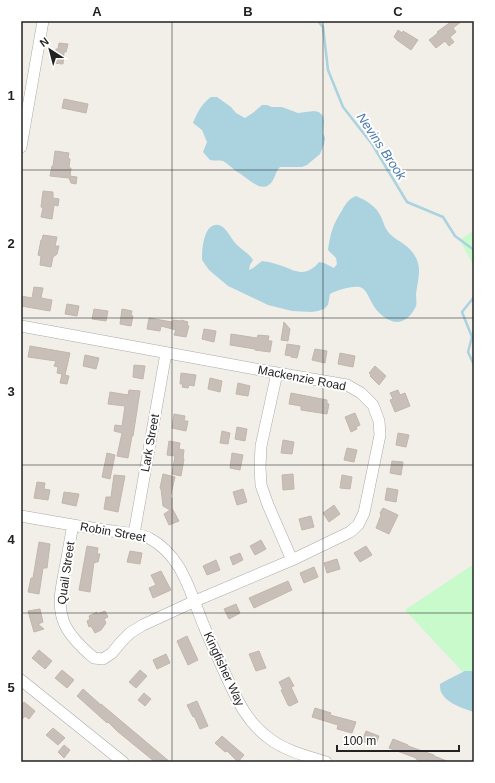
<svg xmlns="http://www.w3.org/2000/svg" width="495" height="783" viewBox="0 0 495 783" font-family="Helvetica,sans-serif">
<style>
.park{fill:#c8facc}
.water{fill:#aad3df}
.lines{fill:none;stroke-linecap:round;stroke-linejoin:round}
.stream{stroke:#aad3df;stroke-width:2.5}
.building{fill:#c7bfb8;stroke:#c4b6ab}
.minor-casing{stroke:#a9a9a9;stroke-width:12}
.minor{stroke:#fff;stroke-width:11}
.grid{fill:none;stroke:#222;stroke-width:1;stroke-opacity:0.55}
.labels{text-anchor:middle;stroke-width:4;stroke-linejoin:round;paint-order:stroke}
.street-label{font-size:12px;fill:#222;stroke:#fff}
.water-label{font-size:13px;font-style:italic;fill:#4a7aab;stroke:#fff}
.neatline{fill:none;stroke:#222;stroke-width:1.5}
.grid-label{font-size:13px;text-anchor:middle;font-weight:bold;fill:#222}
</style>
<rect width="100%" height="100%" fill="#f2efe9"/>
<!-- park -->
<path class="park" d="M474 230V267L460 240Z
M474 564V684L405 610Z"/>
<!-- water -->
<path class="water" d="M211 97H217L231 107 236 113 245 118 254 112 262 105H267L272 107H282L298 113 314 111 319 112 323 116 324 121 323 133 325 138 324 144 320 154 307 165 302 167H280C275 172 275 179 271 183 262 192 254 183 246 178 243 175 239 173 236 171 232 168 227 163 223 161 220 160 214 161 210 160L203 152 207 142 202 130 193 123C197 113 202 103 211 97Z
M356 196C366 200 377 207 381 217 384 223 385 229 390 234 397 241 407 244 413 253 423 266 418 279 416 294 416 298 417 303 416 306 414 311 409 318 404 320 392 327 377 313 372 303 369 298 367 291 362 288 357 284 336 290 330 294L328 305 324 309 318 311 312 312 292 311 268 305 228 286 209 270 202 260C202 251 203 227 215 225 219 224 221 226 224 228 229 233 232 240 237 245 243 251 249 253 253 260L250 265 249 270 253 268 262 261C271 262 281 265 290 269 293 270 293 271 296 271 305 274 314 269 319 262L324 263 334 268 337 264 336 258 328 250C330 235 333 224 341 212 345 205 348 199 356 196Z
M465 671H474V712C462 708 438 701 440 684L447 680Z"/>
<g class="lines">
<!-- stream -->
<path class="stream" d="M318 21 323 27 328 70 343 107 372 144 407 202 443 217 455 236 474 250
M474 297 462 312 472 337 468 352 474 365"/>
</g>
<!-- building -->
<path class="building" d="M452 21H462L453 28 456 32 450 37 454 42 449 46 445 41 436 48 429 40 438 33 437 32Z
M398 30 402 33 403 31 418 40 411 50 397 40 394 37Z
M59 43 68 44 66 52H64L63 64 53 63 56 49H58Z
M64 99 88 104 86 113 62 108Z
M55 151 69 153 68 158 70 159 69 168H71L70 176 77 177 76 184 71 183 69 178 50 176 52 166H53Z
M43 191 53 192V198L59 199 58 206 54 205 52 219 41 217 43 208 41 207Z
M43 235 57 237 55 246H59L57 254 53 257 51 267 40 265 41 256 38 255 41 240H42Z
M34 287 43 288 41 298 52 300 50 311 21 306V296L32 298Z
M67 304 79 306 77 316 65 314Z
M94 309 108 311 106 321 92 319Z
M122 309 132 311 131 315 133 316 131 326 120 324Z
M149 318 172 322 173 320 181 321V320L188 322 187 325 189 326 186 337 174 335 176 330 161 326 160 331 147 329Z
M284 322 290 329 288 341 281 340Z
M204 329 216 331 214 342 202 339Z
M231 334 257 338 258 335 269 336 268 341H272L270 352 255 350V349L230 345Z
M287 344 300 346 297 358 291 357V356L285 355Z
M30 346 70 353 65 375 69 376 67 384 60 383 62 374 57 373 58 367 54 366 56 361 28 357Z
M315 349 327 351 325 363 312 360Z
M340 353 355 356 353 367 338 364Z
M85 355 99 358 96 369 83 366Z
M134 365 145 366 143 379 133 377Z
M375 366 386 376 379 385 370 376 371 375 369 373Z
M181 373 196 375 194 386 189 385 188 388 182 387 183 384H180Z
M210 378 222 381 220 392 208 389Z
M238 383 250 386 248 396 236 394Z
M129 390 140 391 133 436H132L128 458 117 456 122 433 114 431 115 425 122 426 125 406 108 404 110 392 128 395Z
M398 390 400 395 405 393 410 406 395 412 390 400 393 399 390 393Z
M291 393 327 400V404H329L327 414 301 410V406L289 404Z
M355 413 360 425 356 427 357 429 351 432 345 417Z
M174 414 185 416 184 421H188L186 431 172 428Z
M237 427 247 429 245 441 235 439Z
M222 431 230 433 228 444 220 443Z
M398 433 409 435 406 447 396 445Z
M283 440 294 442 292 454 281 453Z
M169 441 180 443 179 449 184 450 183 459H184L181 476 172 474 175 456 167 455Z
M347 448 357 450 354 462 344 460Z
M107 453 115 455 110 479 102 477Z
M232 453 243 455 240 470 230 468Z
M392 461 403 462 401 475 390 473Z
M163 474 175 477 170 498H172V508L179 521 169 525 164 514 170 510 163 506 161 489 160 488Z
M293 474 294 489 283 490 282 475Z
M114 475 125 476 118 512 104 509 106 497H111Z
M342 475 352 477 350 489 340 488Z
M37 482 45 483 44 489 50 490 48 500 34 498Z
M387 488 398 490 396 502 385 500Z
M243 489 247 502 237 505 233 492Z
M64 492 79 494 76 506 62 503Z
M334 505 340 514 329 522 323 513Z
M383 508 398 515 389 534 376 528 381 515 380 513Z
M311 516 314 527 302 530 299 519Z
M261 540 266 549 255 555 250 546Z
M39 542 50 544 47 568H43L39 594 28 592 31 578H33Z
M87 546 98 548 97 554H100L98 562H96L95 563 94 562 90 592 79 590Z
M366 546 372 555 360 562 354 553Z
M130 551 142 553 140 564 127 562Z
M240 553 243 560 233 565 230 557Z
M337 559 340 569 327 573 324 563Z
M216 560 220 570 207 575 203 566Z
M314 567 318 577 304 583 300 573Z
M161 571 171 590 153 598 149 588 156 585 151 575Z
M288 581 292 590 254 608 249 598Z
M236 604 240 613 229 619 224 609Z
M40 609 43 622 38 624 44 629 34 632 28 611Z
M105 611 108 617 104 619 106 623 101 630 95 633 91 626 89 627 87 621 90 619 89 616 97 612V614Z
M187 636 198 660 188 665 177 641Z
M39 650 52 661 45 669 32 658Z
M259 651 266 668 256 671 249 654Z
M166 654 170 663 157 669 153 660Z
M62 670 74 680 67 688 55 678Z
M140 670 147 676 136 688 129 682Z
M289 677 294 686 291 687 298 702 290 706 288 705 281 690H283L279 682Z
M83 689 101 705V704L170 762H155L117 731 108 722 107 723 77 696Z
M144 693 151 699 145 706 138 700Z
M197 701 208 726 200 729 194 716 193 717 187 705Z
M24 702 35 711 29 719 25 716 21 721V705Z
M315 708 331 713 330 715 356 722 352 733 337 729 338 725 312 717Z
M53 728 65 738 58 745 46 735Z
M366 731 379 736 375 746 362 741Z
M222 736 244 755 238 762 227 751 225 752 215 743Z
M393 739 408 745V746L434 755V756L447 761V762H424L416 759V758L389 748Z
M64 745 70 750 64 758 58 752Z"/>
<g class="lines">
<!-- minor casing -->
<g class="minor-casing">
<path id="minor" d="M21 147 43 21
M21 326 277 373 347 385 361 393 373 405 379 421 380 435 364 513 358 525 350 532 292 560 195 601 143 625 130 633 121 642 112 653 103 659 94 658C82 648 68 635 63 620 57 602 62 585 65 568 68 554 70 539 73 525
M277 373 261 446 260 467 261 485 268 505 292 560
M21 516C49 521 77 526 105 530 117 532 139 533 149 538 183 556 190 593 204 626 209 639 216 653 222 667 235 695 244 720 270 739 286 751 307 756 326 762
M134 534 166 353
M21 680 123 762"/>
</g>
<!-- minor -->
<use href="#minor" class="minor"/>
</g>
<!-- grid -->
<path class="grid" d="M172 21V762M323 21V762M21 170H474M21 318H474M21 465H474M21 613H474"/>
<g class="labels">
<!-- street labels -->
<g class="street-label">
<text transform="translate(302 378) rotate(11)" y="4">Mackenzie Road</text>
<text transform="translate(150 443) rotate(-80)" y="4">Lark Street</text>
<text transform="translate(113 532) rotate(10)" y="4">Robin Street</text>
<text transform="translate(66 573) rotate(-82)" y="4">Quail Street</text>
<text transform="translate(224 669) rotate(65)" y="4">Kingfisher Way</text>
</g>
<!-- water labels -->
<g class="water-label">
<text transform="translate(382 146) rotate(56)" y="5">Nevins Brook</text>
</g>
</g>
<!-- border -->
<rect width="495" height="783" fill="none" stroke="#ffffff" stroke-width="44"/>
<!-- north arrow -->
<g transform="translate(50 50) rotate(324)" stroke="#ffffff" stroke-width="3" paint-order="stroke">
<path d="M0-3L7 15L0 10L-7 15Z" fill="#222222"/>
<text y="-6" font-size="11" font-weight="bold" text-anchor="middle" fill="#222222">N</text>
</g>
<!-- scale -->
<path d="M337 745v6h122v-6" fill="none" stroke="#222222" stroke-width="2"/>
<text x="343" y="745" font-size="12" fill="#222222" stroke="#ffffff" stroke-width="3" paint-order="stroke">100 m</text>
<rect x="22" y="22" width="451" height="739" class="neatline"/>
<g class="grid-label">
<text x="97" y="16">A</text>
<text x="248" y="16">B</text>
<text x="398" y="16">C</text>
<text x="11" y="100">1</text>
<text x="11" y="248">2</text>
<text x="11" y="396">3</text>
<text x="11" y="544">4</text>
<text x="11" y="692">5</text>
</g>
</svg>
